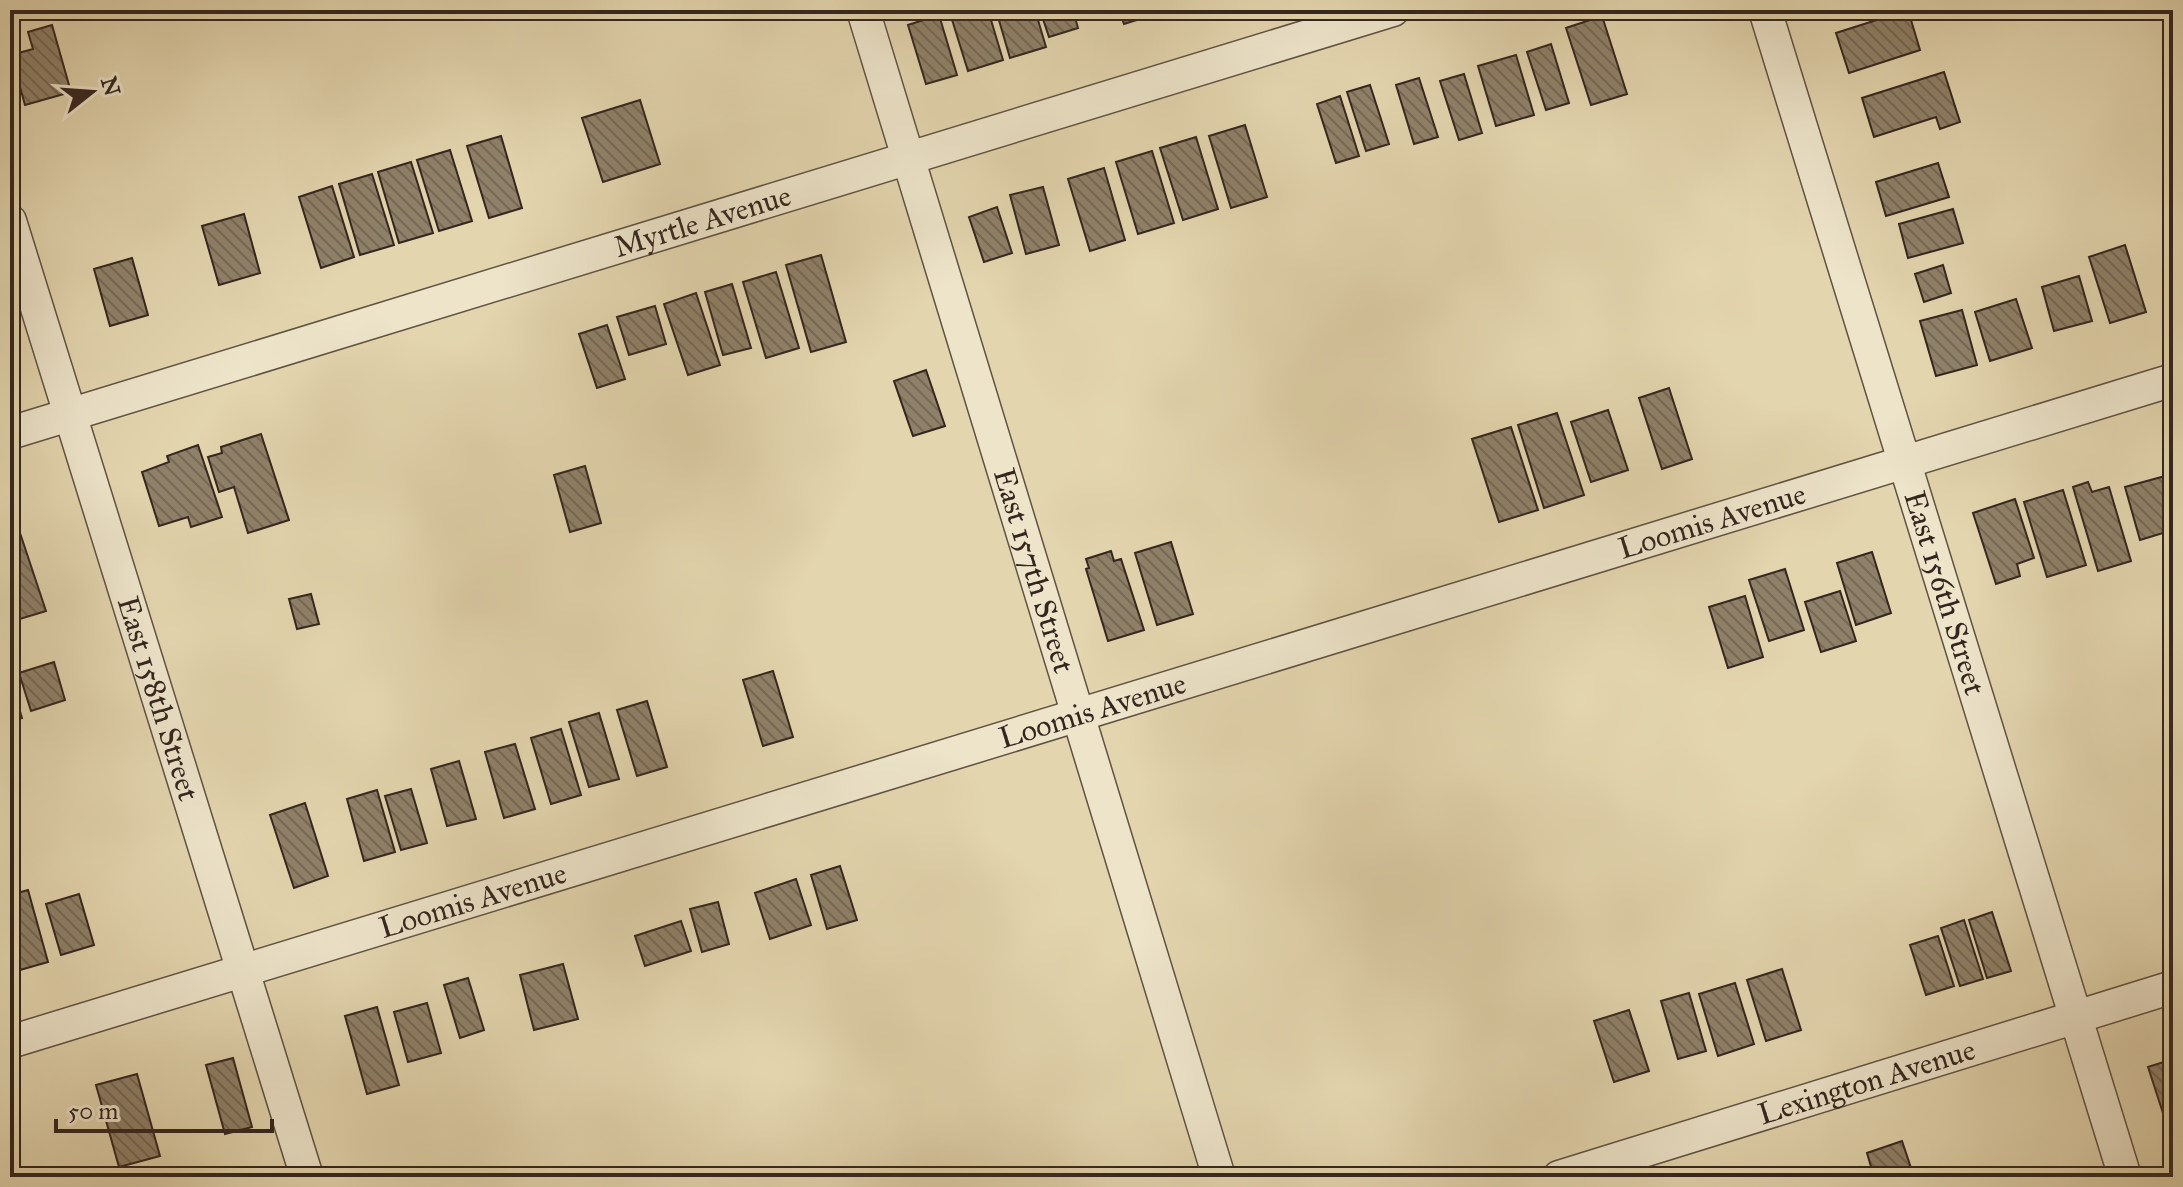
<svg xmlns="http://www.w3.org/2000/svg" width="2183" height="1187" viewBox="0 0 2183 1187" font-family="'IM FELL Great Primer',serif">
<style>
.building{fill:url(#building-back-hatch);stroke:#34261f;stroke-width:2}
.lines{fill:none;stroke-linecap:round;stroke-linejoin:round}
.street-casing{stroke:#605243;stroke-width:35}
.street{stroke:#ede4ca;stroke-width:32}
.labels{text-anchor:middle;stroke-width:8;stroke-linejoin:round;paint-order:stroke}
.street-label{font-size:30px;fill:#34261f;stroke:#ede4ca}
</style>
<defs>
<pattern id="building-back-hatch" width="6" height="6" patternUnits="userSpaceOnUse" patternTransform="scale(2)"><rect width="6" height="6" fill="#8f8169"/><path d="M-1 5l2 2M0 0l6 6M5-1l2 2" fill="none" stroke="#766956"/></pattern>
</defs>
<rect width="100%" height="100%" fill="#e3d5ae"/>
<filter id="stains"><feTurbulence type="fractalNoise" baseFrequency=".0025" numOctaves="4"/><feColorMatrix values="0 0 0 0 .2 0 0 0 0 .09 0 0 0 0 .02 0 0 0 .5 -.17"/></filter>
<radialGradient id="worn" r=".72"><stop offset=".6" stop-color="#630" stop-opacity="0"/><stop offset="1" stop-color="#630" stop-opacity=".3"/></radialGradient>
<!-- building -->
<path class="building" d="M949 10H988L1003 60 968 71Z
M996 10H1035L1046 47 1010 58Z
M1040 10H1073L1078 28 1049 37Z
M1119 10H1158L1159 13 1124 24Z
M1908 10 1920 50 1849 73 1836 33Z
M939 15 957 75 926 84 908 25Z
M1602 16 1627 94 1591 105 1566 28Z
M52 25 71 92 25 105 11 55 33 49 28 32Z
M1551 44 1569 103 1546 110 1527 52Z
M1516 55 1534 115 1496 126 1478 66Z
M1944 72 1960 122 1940 129 1936 117 1874 137 1862 98Z
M1464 74 1482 133 1459 140 1440 81Z
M1419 78 1438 137 1414 144 1396 85Z
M1370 85 1389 144 1366 151 1347 92Z
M1340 96 1359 156 1336 163 1317 104Z
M640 100 660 164 603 182 582 118Z
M1245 125 1267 197 1231 208 1209 136Z
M501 136 522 208 489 218 467 146Z
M1196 137 1218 209 1183 220 1160 148Z
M450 150 472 221 439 231 417 160Z
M1152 151 1174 223 1138 234 1116 162Z
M411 162 433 233 399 243 378 172Z
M1938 163 1949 197 1886 216 1876 182Z
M1104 168 1125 240 1090 251 1068 179Z
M372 174 394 245 360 255 339 184Z
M332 186 354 257 321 268 299 197Z
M1043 187 1059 245 1026 254 1010 195Z
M997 207 1012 253 984 262 969 217Z
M1953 209 1963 243 1908 258 1899 224Z
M244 214 260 273 219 285 202 226Z
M2125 245 2146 312 2110 323 2089 257Z
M821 255 846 342 811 352 786 265Z
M132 258 148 315 110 326 94 269Z
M1943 265 1951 293 1924 302 1915 274Z
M776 272 799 348 766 358 743 282Z
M2079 276 2092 321 2054 331 2042 287Z
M732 284 751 348 723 355 705 292Z
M696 293 720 365 688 375 664 304Z
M2016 299 2032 348 1990 361 1975 312Z
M655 306 666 344 629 355 617 317Z
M1962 310 1977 365 1936 376 1920 321Z
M607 325 625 379 597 388 579 334Z
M926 370 945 426 913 436 894 381Z
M1669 388 1692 459 1662 469 1639 398Z
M1608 410 1628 470 1591 482 1571 422Z
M1557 413 1584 495 1544 508 1518 425Z
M1511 427 1538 510 1499 522 1472 439Z
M261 434 289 520 248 533 234 487 219 492 208 457 222 453 221 447Z
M198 445 222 517 191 527 188 517 159 526 142 472 169 462 167 456Z
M585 466 601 523 570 532 554 475Z
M2165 476 2173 506V530L2140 540 2125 487Z
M2088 482 2092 492 2109 487 2131 561 2098 571 2073 487Z
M2063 490 2086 565 2047 577 2024 502Z
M2015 499 2034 558 2017 564 2020 576 1996 584 1973 513Z
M15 518 46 611 10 622V519Z
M1171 542 1193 614 1157 625 1135 553Z
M1111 551 1114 561 1121 559 1144 630 1108 641 1086 569 1089 568 1086 559Z
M1872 552 1891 613 1856 625 1837 563Z
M1785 569 1804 630 1769 641 1749 580Z
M1840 591 1856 641 1821 652 1805 602Z
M311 594 319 624 297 629 289 599Z
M1745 596 1763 657 1728 668 1709 607Z
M54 662 65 700 31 711 19 673Z
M773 671 793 737 763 746 743 680Z
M10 678 22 718 10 721Z
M647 701 667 767 637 776 617 710Z
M599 713 619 779 589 787 569 722Z
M561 729 581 795 551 804 531 738Z
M515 744 535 809 504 818 485 752Z
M459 761 476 819 447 826 431 769Z
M411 789 427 843 401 850 385 796Z
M377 790 395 852 364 861 347 799Z
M305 803 328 876 294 888 270 815Z
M840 866 857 920 827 929 811 875Z
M796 879 811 925 770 939 755 893Z
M28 890 48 962 13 972 10 961V895Z
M79 894 94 945 61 955 46 904Z
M718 902 729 944 702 952 690 909Z
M1992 912 2011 971 1987 978 1969 920Z
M1964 920 1983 979 1960 986 1941 928Z
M681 921 691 951 645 966 635 936Z
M1938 936 1954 986 1926 995 1910 945Z
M563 964 578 1019 534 1030 520 975Z
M1782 969 1801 1030 1766 1041 1747 980Z
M468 978 484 1030 460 1038 444 985Z
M1735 983 1754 1044 1718 1056 1699 994Z
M1689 993 1706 1051 1678 1059 1661 1001Z
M427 1003 441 1053 408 1062 394 1012Z
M377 1007 399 1085 367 1094 345 1016Z
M1629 1010 1649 1071 1614 1082 1594 1021Z
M233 1058 252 1127 225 1134 206 1065Z
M2173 1059V1144L2148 1067Z
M137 1074 160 1156 119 1167 96 1085Z
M1902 1141 1914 1177H1874L1867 1153Z
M1860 1167 1863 1177H1828Z"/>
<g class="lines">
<!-- street casing -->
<g class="street-casing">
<g id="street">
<path id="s1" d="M863 10 1219 1177"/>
<path id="s2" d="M1765 10 2125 1177"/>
<path id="s3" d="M10 221 307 1177"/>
<path id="s4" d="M10 433 1393 10"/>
<path id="s5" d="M10 1042 2173 380"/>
<path id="s6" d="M1559 1177 2173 987"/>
</g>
</g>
<!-- street -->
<use href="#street" class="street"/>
</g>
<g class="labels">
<!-- street labels -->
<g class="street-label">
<text dy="10" stroke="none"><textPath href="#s4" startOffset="724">Myrtle Avenue</textPath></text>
<text dy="10" stroke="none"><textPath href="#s5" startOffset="1780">Loomis Avenue</textPath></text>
<text dy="10" stroke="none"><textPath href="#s1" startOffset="586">East 157th Street</textPath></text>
<text dy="10" stroke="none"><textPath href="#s2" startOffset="610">East 156th Street</textPath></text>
<text dy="10" stroke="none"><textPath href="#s3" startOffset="500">East 158th Street</textPath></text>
<text dy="10" stroke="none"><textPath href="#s5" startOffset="1132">Loomis Avenue</textPath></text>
<text dy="10" stroke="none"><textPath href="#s5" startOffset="484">Loomis Avenue</textPath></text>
<text dy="10" stroke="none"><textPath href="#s6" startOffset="322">Lexington Avenue</textPath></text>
</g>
</g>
<!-- margin -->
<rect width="2183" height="1187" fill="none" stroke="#e3d5ae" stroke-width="40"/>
<rect x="12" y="12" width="2159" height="1163" fill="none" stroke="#34261f" stroke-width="4"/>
<rect x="20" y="20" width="2143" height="1147" fill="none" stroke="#34261f" stroke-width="2"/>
<!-- north arrow -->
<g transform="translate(92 92) rotate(73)" stroke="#ede4ca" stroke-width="6" paint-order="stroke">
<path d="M0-6L14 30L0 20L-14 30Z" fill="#34261f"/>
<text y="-12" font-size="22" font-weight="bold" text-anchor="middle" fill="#34261f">N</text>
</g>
<!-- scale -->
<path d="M56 1119v12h216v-12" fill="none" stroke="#34261f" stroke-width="4"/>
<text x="68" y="1119" font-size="24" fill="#34261f" stroke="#ede4ca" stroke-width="6" paint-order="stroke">50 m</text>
<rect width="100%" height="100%" filter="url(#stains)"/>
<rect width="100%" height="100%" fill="url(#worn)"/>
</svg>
